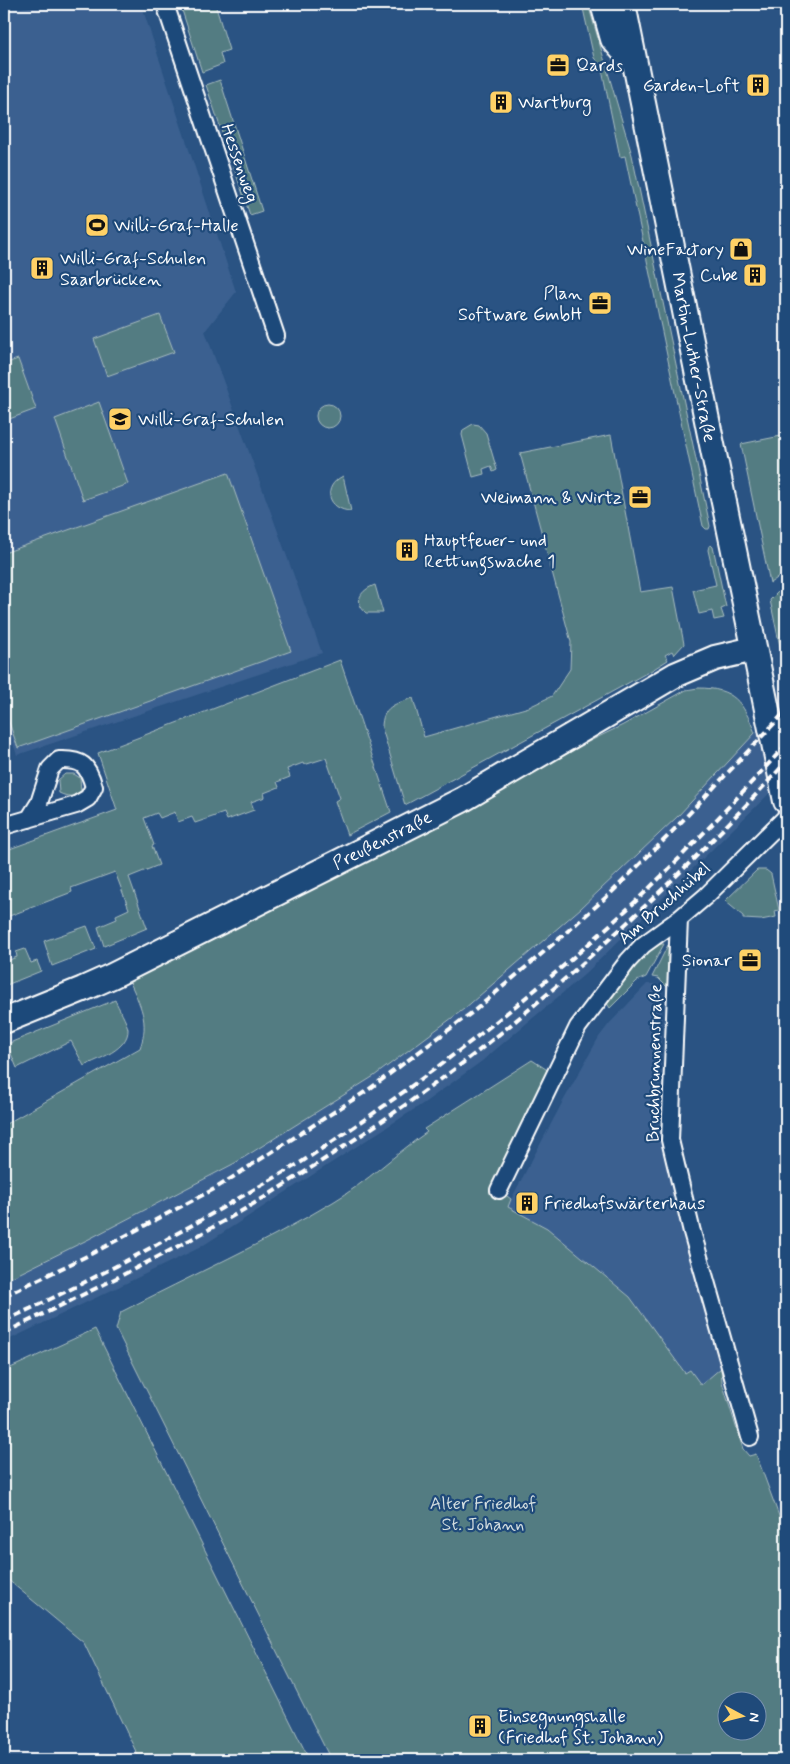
<svg xmlns="http://www.w3.org/2000/svg" width="790" height="1764" viewBox="0 0 790 1764" font-family="Mynerve,sans-serif">
<style>
.built{fill:#3b6190}
.green{fill:#537b82;stroke:#a9bdc0;fill-rule:evenodd}
.lines{fill:none;stroke-linecap:round;stroke-linejoin:round}
.street-casing{stroke:#fff;stroke-width:20}
.secondary-casing{stroke:#fff;stroke-width:28}
.street{stroke:#1f4a7a;stroke-width:16}
.secondary{stroke:#1f4a7a;stroke-width:24}
.rail{stroke:#fff;stroke-width:4;stroke-dasharray:8 4;stroke-linecap:butt}
.labels{text-anchor:middle;stroke-width:4.5;stroke-linejoin:round;paint-order:stroke}
.poi-label{font-size:18px;fill:#fff;stroke:#1f4a7a;text-anchor:start}
.street-label{font-size:18px;fill:#fff;stroke:#1f4a7a}
.park-label{font-size:18px;fill:#d4dee0;stroke:#1f4a7a}
</style>
<rect width="100%" height="100%" fill="#2a5383"/>
<filter id="ink" filterUnits="userSpaceOnUse"><feTurbulence type="fractalNoise" baseFrequency=".02" numOctaves="2"/><feDisplacementMap in="SourceGraphic" scale="10" xChannelSelector="R" yChannelSelector="G"/><feConvolveMatrix kernelMatrix="1 2 1 2 8 2 1 2 1" color-interpolation-filters="sRGB"/></filter>
<g filter="url(#ink)">
<!-- built -->
<path class="built" d="M55 4H141L236 292 205 331 322 653 17 755 4 717V10Z
M786 697V777L585 974 482 1061 424 1103 199 1248 4 1342V1281L89 1239 235 1163 374 1076 464 1009 581 908 652 840 768 719Z
M647 984H655L661 990 662 996 659 1124 721 1368 701 1385 690 1370 686 1374 630 1297 547 1228 507 1207 561 1105 599 1037 609 1024Z"/>
<!-- green -->
<path class="green" d="M180 4H215L229 50 220 53 223 64 202 72Z
M582 4H588L632 155 710 526 709 529H706L703 526 625 156 620 157 601 65 594 58Z
M220 80 262 211 250 215 206 85Z
M160 315 174 352 107 376 94 339Z
M18 359 36 409 4 421V364Z
M99 402 128 484 83 500 55 419Z
M316 416a12 12 0 1 1 24 0a12 12 0 1 1-24 0Z
M473 424 479 425 486 433 497 470 493 472 491 466 483 469 484 474 473 477 462 435 463 430Z
M611 435 640 592 673 587 684 644 674 655 672 651 665 655 668 660 652 670 405 805 382 728C382 706 395 704 413 698L424 737 529 707 552 696 570 669 571 642 520 453Z
M786 435V572L770 583 741 444Z
M228 473 291 651 18 748 4 708V553Z
M343 476 351 511C328 510 321 487 343 476Z
M711 545 713 547 726 607 721 609 724 618 714 620 712 611 699 614 693 590 716 585 708 550 709 546Z
M786 584V674L770 600Z
M375 585 383 613H366C353 601 361 590 375 585Z
M340 660 391 812 347 835 335 801 340 798 326 758 304 765 303 763 287 769 290 777 277 782 279 787 264 793 265 797 251 802 254 810 227 820 224 813 195 823 192 817 178 822 175 812 160 818 157 813 144 818 154 845 152 846 159 865 129 877 147 928 104 946 98 927 117 919 116 915 129 909 115 872 71 888 72 892 4 918V851L117 810 98 753Z
M698 688C734 688 743 702 755 733L678 816 581 908 464 1009 374 1076 235 1163 89 1239 4 1281V1125L140 1048C150 1021 140 1005 129 980L471 807 590 741 623 725 686 690Z
M65 774H74L80 778 81 791C73 798 68 797 59 793L58 780Z
M757 870H766L771 874 779 910 775 911 776 917 761 920 743 919V916L725 901Z
M87 926 96 949 52 966 44 941Z
M658 944H664L646 977 637 981 610 1008 605 1000 631 965Z
M668 945 672 949 671 991 658 978 652 977Z
M25 949 31 963 37 961 41 971 4 986V962L17 957 16 952Z
M115 1000C118 1007 127 1022 128 1029 129 1049 98 1059 84 1066L71 1041 17 1068 7 1044Z
M532 1060 549 1071 494 1186 511 1199 508 1207 547 1228 630 1297 685 1373 690 1370 701 1385 721 1368 722 1382 743 1449 749 1456 756 1454 786 1535V1760H331L116 1329 121 1312C192 1275 265 1243 333 1202 367 1182 395 1154 427 1132L424 1129ZM728 1702H758V1732H728Z
M95 1329 305 1751 309 1760H140L84 1643 7 1579H4V1371Z"/>
<g class="lines">
<!-- street casing -->
<g class="street-casing">
<path id="street" d="M165 4 276 336
M4 826 76 805 88 798 94 787C88 765 82 759 59 760L50 769 39 803 29 819
M679 919 670 1140 692 1232 750 1437
M499 1190 578 1027 628 961 643 945 679 919 706 896 786 817"/>
</g>
<!-- secondary casing -->
<g class="secondary-casing">
<path id="secondary" d="M603 4 613 39 634 63
M623 4 709 430 786 801
M4 1021 83 989 112 976 462 800 675 675 715 658 754 649"/>
</g>
<!-- street -->
<use href="#street" class="street"/>
<!-- secondary -->
<use href="#secondary" class="secondary"/>
<!-- rail -->
<path class="rail" d="M4 1296 91 1254 216 1188 368 1090 474 1011 552 945 611 893 669 835 786 711
M4 1321C78 1287 151 1249 222 1208 249 1192 277 1177 303 1161 421 1084 533 997 636 901 688 851 737 798 786 745
M4 1333C95 1289 187 1245 273 1192 351 1143 431 1090 502 1032 603 949 698 859 786 762"/>
</g>
</g>
<!-- icons -->
<defs>
<g id="office-square" transform="scale(1.25)"><rect x="-9" y="-9" width="18" height="18" rx="4" fill="#ffd166" stroke="#1f4a7a"/><path d="M-6-3h4V-5.5h4V-3h4V5H-6ZM-1-4.5V-3h2v-1.5ZM-6 0V1H6V0Z" fill="#111"/></g>
<g id="building-square" transform="scale(1.25)"><rect x="-9" y="-9" width="18" height="18" rx="4" fill="#ffd166" stroke="#1f4a7a"/><path d="M-4-6H4V6H1V3H-1V6H-4ZM-2.5-4.3h1.7v1.8h-1.7ZM.8-4.3h1.7v1.8H.8ZM-2.5-1h1.7V.8h-1.7ZM.8-1h1.7V.8H.8Z" fill="#111"/></g>
<g id="stadium-square" transform="scale(1.25)"><rect x="-9" y="-9" width="18" height="18" rx="4" fill="#ffd166" stroke="#1f4a7a"/><path d="M0-5a6.5 5 0 1 0 0 10a6.5 5 0 1 0 0-10ZM-3.5-1.8h7v3.6h-7Z" fill="#111"/></g>
<g id="shop-square" transform="scale(1.25)"><rect x="-9" y="-9" width="18" height="18" rx="4" fill="#ffd166" stroke="#1f4a7a"/><path d="M-5-2.5h2.3a2.7 3.5 0 0 1 5.4 0H5L5.5 6h-11ZM-1.5-2.5h3a1.5 2.3 0 0 0-3 0Z" fill="#111"/></g>
<g id="school-square" transform="scale(1.25)"><rect x="-9" y="-9" width="18" height="18" rx="4" fill="#ffd166" stroke="#1f4a7a"/><path d="M0-5L7-2L0 1L-7-2ZM-4 1L0 2.5L4 1V4Q0 6-4 4Z" fill="#111"/></g>
</defs>
<g fill-rule="evenodd">
<use href="#office-square" x="558" y="65"/>
<use href="#building-square" x="758" y="85"/>
<use href="#building-square" x="501" y="102"/>
<use href="#stadium-square" x="97" y="225"/>
<use href="#shop-square" x="741" y="249"/>
<use href="#building-square" x="42" y="268"/>
<use href="#building-square" x="755" y="275"/>
<use href="#office-square" x="600" y="303"/>
<use href="#school-square" x="120" y="419"/>
<use href="#office-square" x="640" y="497"/>
<use href="#building-square" x="407" y="550"/>
<use href="#office-square" x="750" y="960"/>
<use href="#building-square" x="527" y="1203"/>
<use href="#building-square" x="480" y="1726"/>
</g>
<g class="labels">
<!-- poi labels -->
<g class="poi-label">
<text x="576" y="71">Qards</text>
<text x="740" y="91" text-anchor="end">Garden-Loft</text>
<text x="518" y="108">Wartburg</text>
<text x="114" y="231">Willi-Graf-Halle</text>
<text x="724" y="255" text-anchor="end">WineFactory</text>
<text x="60" y="264">Willi-Graf-Schulen<tspan x="60" dy="21">Saarbrücken</tspan></text>
<text x="738" y="281" text-anchor="end">Cube</text>
<text x="582" y="299" text-anchor="end">Plan<tspan x="582" dy="21">Software GmbH</tspan></text>
<text x="138" y="425">Willi-Graf-Schulen</text>
<text x="622" y="503" text-anchor="end">Weimann &amp; Wirtz</text>
<text x="424" y="546">Hauptfeuer- und<tspan x="424" dy="21">Rettungswache 1</tspan></text>
<text x="732" y="966" text-anchor="end">Sionar</text>
<text x="544" y="1209">Friedhofswärterhaus</text>
<text x="498" y="1722">Einsegnungshalle<tspan x="498" dy="21">(Friedhof St. Johann)</tspan></text>
</g>
<!-- street labels -->
<g class="street-label">
<text transform="translate(240 163) rotate(71)" y="6">Hessenweg</text>
<text transform="translate(694 357) rotate(79)" y="6">Martin-Luther-Straße</text>
<text transform="translate(382 840) rotate(-27)" y="6">Preußenstraße</text>
<text transform="translate(664 903) rotate(-41)" y="6">Am Bruchhübel</text>
<text transform="translate(654 1063) rotate(-89)" y="6">Bruchbrunnenstraße</text>
</g>
<!-- park labels -->
<g class="park-label">
<text x="483" y="1509">Alter Friedhof<tspan x="483" dy="21">St. Johann</tspan></text>
</g>
</g>
<!-- margin -->
<rect width="790" height="1764" fill="none" stroke="#1f4a7a" stroke-width="20"/>
<rect x="10" y="10" width="770" height="1744" fill="none" stroke="#fff" stroke-width="2" filter="url(#ink)"/>
<!-- north arrow -->
<g transform="translate(742 1716) rotate(97)"><circle r="24" fill="#1f4a7a" stroke="#7992af"/>
<path d="M0-4L9 19L0 12L-9 19Z" fill="#ffd166"/>
<text y="-8" font-size="14" font-weight="bold" text-anchor="middle" fill="#ffffff">N</text>
</g>
</svg>
